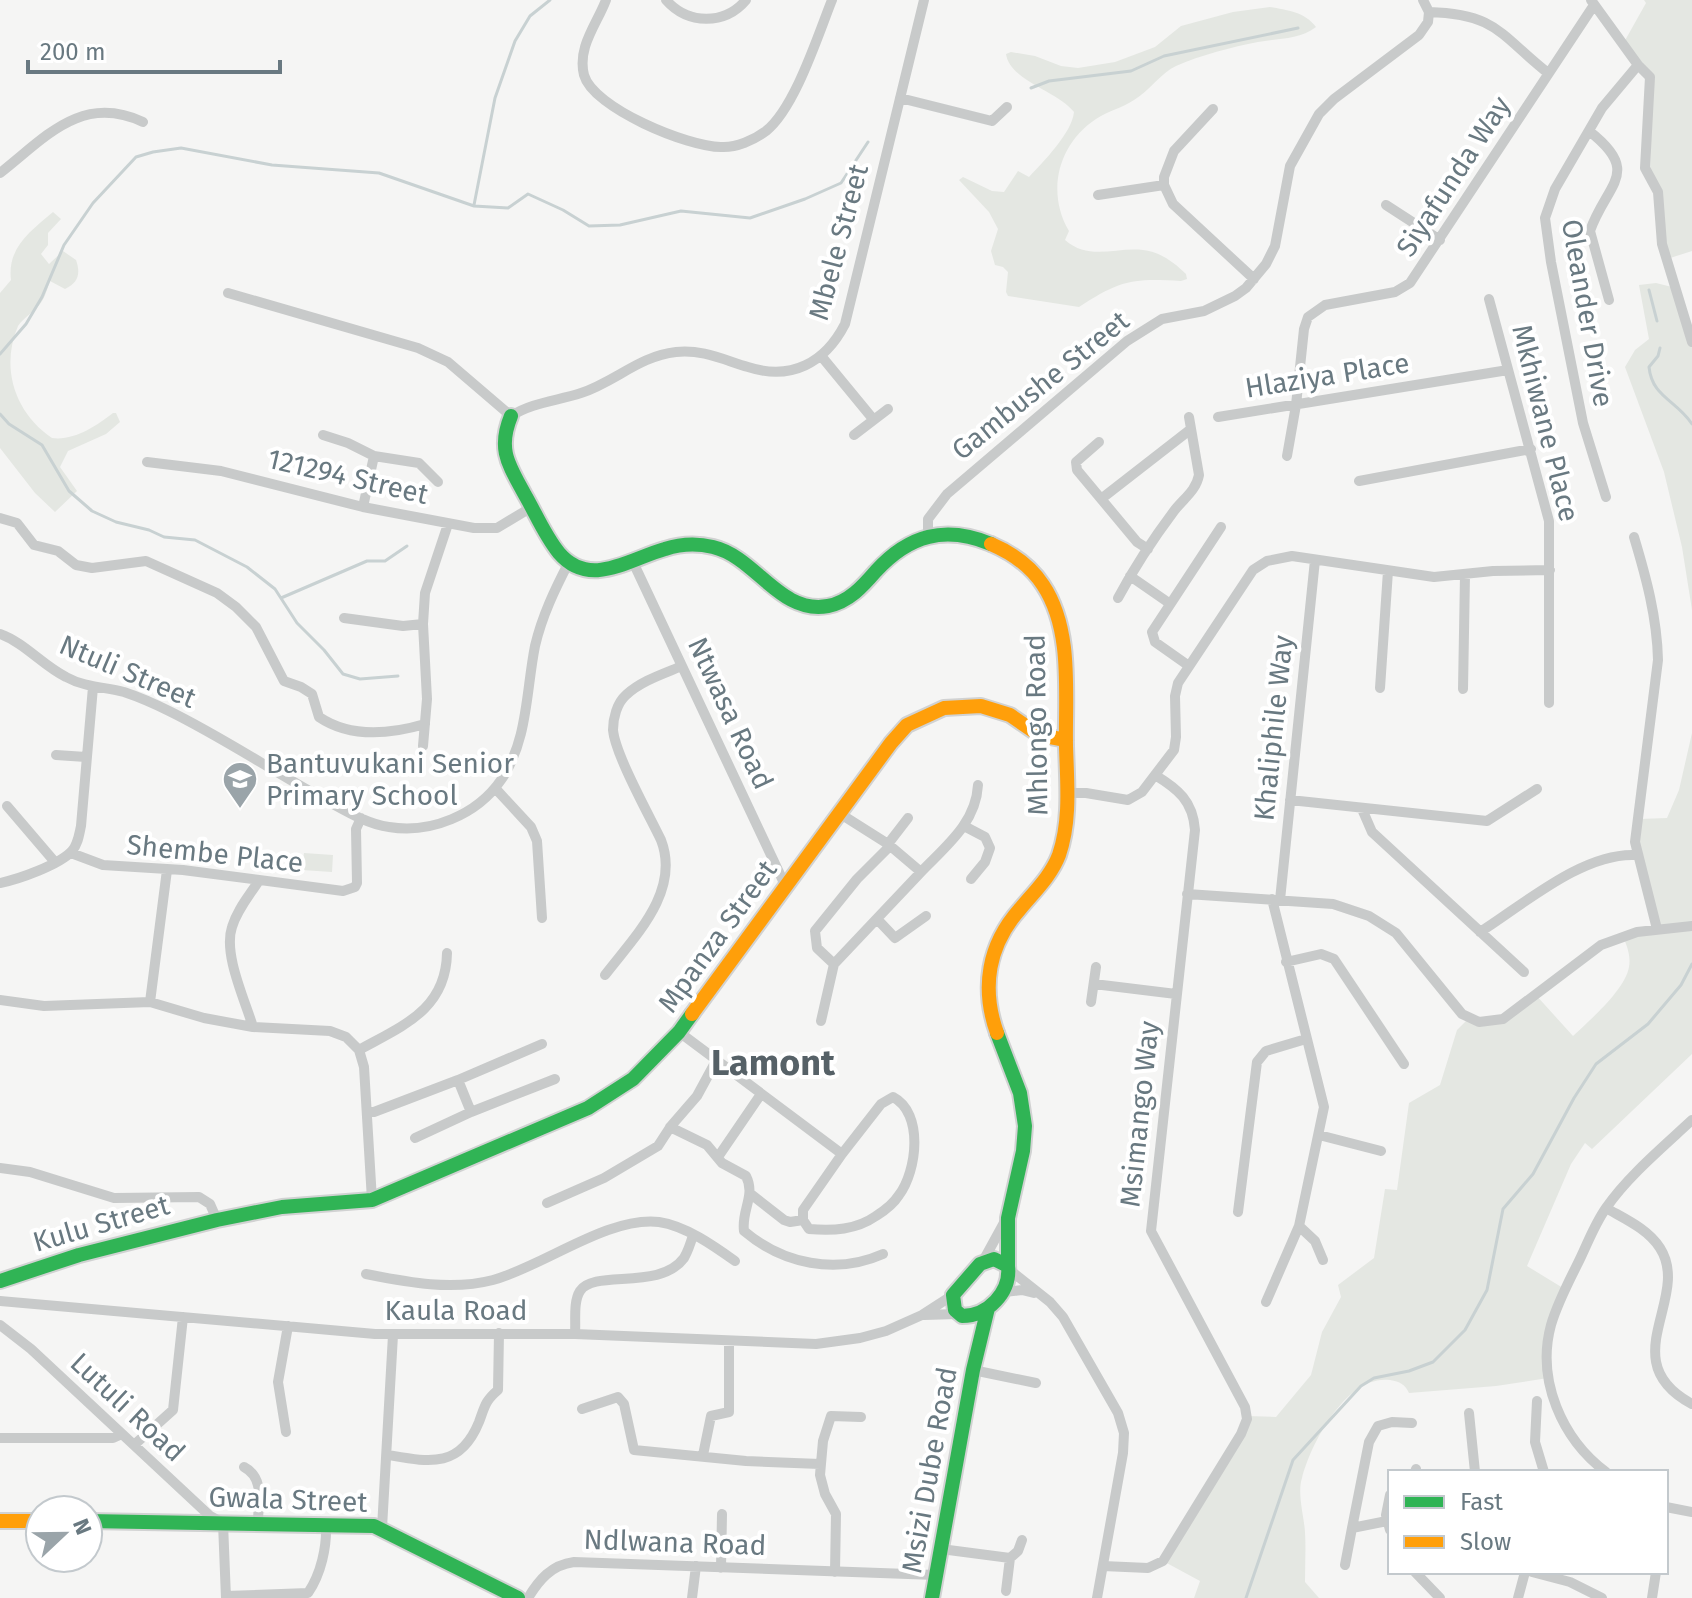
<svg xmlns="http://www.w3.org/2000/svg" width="1692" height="1598" viewBox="0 0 1692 1598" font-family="'Fira Sans',sans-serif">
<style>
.green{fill:#e4e7e2}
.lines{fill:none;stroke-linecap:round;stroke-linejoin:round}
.stream{stroke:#c8d1d2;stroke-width:3}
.fast-casing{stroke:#d1d2d2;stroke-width:18}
.slow-casing{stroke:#d1d2d2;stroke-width:18}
.street{stroke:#c8caca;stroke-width:10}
.fast{stroke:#30b455;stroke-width:14}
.slow{stroke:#ff9f0a;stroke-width:14}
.labels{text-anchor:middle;stroke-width:8;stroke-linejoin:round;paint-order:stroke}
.street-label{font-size:28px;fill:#697981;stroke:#fff}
.poi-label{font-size:28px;fill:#697981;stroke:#fff;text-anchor:start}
.district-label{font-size:36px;font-weight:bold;fill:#566167;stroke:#fff}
</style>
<rect width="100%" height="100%" fill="#f5f5f4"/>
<!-- green -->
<path class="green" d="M1644 0H1692V251L1667 259 1658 193 1650 179 1651 83 1623 44 1646 3Z
M1270 7C1287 10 1305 12 1316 27 1299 40 1278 38 1258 42 1232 47 1201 55 1176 66 1161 73 1149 91 1134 100 1122 108 1108 111 1096 119 1058 144 1046 192 1069 231L1065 240C1089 261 1115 247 1143 250 1159 251 1175 263 1186 274L1187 279 1181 281C1133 278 1120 280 1079 307L1008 296 1006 292 1008 272 1003 267 995 265 991 251 998 229 989 212 959 180 963 177 992 191 1004 192 1018 171 1029 177C1043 162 1072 133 1074 112 1058 91 1010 81 1006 54L1011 52 1035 56 1061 66 1078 68 1115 62 1155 47 1181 26 1233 12Z
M53 212 61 219 48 233V245L41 254 49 264 63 251 76 260C81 274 78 283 65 289L50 281C47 289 45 298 40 304 34 312 24 317 18 326 0 368 15 413 52 438 74 441 96 426 113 413H116L120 422 106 434 68 451 60 467 77 491 55 512 35 493 0 448V293L11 280C7 247 31 231 53 212Z
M1656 283 1676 288 1692 341V610L1682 547 1664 472 1625 367 1635 350 1649 339 1639 285Z
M1692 733V1054L1592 1149 1585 1143 1571 1164 1527 1266 1563 1288 1554 1310 1548 1378 1496 1386 1409 1393C1405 1384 1400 1382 1390 1380 1347 1374 1311 1443 1302 1478 1297 1493 1304 1516 1305 1532 1306 1549 1305 1565 1305 1582L1319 1598H1194L1200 1581 1163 1561 1247 1416 1276 1417 1311 1375 1322 1332 1341 1297 1338 1285 1374 1258 1385 1189 1397 1190 1409 1103 1440 1085 1457 1030 1468 1019 1488 1023 1535 994 1573 1036C1590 1020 1625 990 1629 967 1631 956 1627 946 1623 936L1657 929 1637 855 1639 819 1667 818 1679 790Z
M304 853 333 855 332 872 302 870Z"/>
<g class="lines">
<!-- stream -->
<path class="stream" d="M1031 88 1049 81 1131 71 1164 56 1298 28
M474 205 495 98 515 41 530 16 550 0
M1649 290 1657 321
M1660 348 1658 356 1649 367C1652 397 1676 400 1692 424
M0 354 26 324 42 297 64 245 93 203 136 157 153 152 181 148 272 165 379 173 474 206 508 208 528 194 563 210 589 226 620 225 681 211 750 218 805 199 841 183 868 142
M0 414 9 424 42 445 69 491 92 511 116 522 149 530 164 537 195 540 247 567 275 589 297 623 324 650 343 674 360 679 398 676
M281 598 367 561H385L407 546
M1246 1598 1293 1460 1361 1386 1374 1378 1409 1371 1433 1362 1465 1330 1487 1290 1503 1209 1533 1174 1574 1098 1596 1064 1648 1024 1681 985 1692 964"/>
<!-- fast casing -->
<g class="fast-casing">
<path id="fast" d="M511 416C497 450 509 465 525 495 536 514 545 536 559 553 590 589 629 559 665 549 680 544 697 543 713 547 756 557 780 615 828 606 849 602 863 586 876 571 909 535 945 525 991 544
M997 1033 1020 1093 1025 1126 1023 1151 1008 1218V1266
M994 1259 1008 1266C1011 1292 988 1316 962 1316L955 1310 953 1295 980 1264Z
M0 1281 79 1255 217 1220 282 1207 372 1200 588 1108 633 1079 679 1032 692 1014
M88 1521 374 1526 518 1598
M932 1598 973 1370 988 1308"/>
</g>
<!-- slow casing -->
<g class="slow-casing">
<path id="slow" d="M991 544C1012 553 1030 565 1043 585 1073 630 1065 694 1066 746 1067 782 1071 820 1059 855 1051 876 1034 892 1020 909 988 945 981 988 997 1033
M692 1014 891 743 907 725 944 708 981 706 1010 715 1039 735 1066 740
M0 1521H40"/>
</g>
<!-- street -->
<path class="street" d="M606 0C597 24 577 47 584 75 593 108 688 147 721 147 736 148 754 140 766 131 795 108 818 35 832 0
M666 0C688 25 725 25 746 0
M1423 0 1429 12C1497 14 1500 35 1548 73
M1591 0 1638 65 1650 77 1645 168 1658 192 1662 244 1692 342
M900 98 992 121 1007 107
M1213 109 1174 151 1164 177V185L1173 204 1254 279
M1589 131C1643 173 1606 184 1590 231L1609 300
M0 173C45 138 81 93 143 122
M1098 195 1164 185
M1386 205 1440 240
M228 293 418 348 448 362 511 416C533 402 557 401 581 393 615 382 639 356 676 352 702 349 724 360 748 367 791 381 825 363 845 324L924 0
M1489 299 1549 521V703
M822 357 873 419
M1218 417 1508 370
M323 435 348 443 374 456 419 463 438 482
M854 435 888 409
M1099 442 1076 462 1077 470 1137 542 1148 549
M1287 456 1296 405 1304 329 1308 317 1325 305 1395 292 1410 283 1594 5
M147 462 221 471 363 507 474 528H497L532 507
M1359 481 1531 449
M1606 497 1583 423 1551 262 1545 218 1555 189 1602 108 1638 65
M1101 499 1191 429
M363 507 374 456
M0 518 17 523 34 545 58 551 76 565 92 568 146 561 217 593 236 607 256 627 284 681 301 687 312 694 319 717C350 738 391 734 425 724
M928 536V519L947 494 1127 341 1162 319 1204 311 1235 296 1246 288 1266 264 1275 246 1290 166 1319 114 1334 99 1419 35 1428 22 1429 12
M1634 537C1646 577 1657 617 1658 660L1635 842 1657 929
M633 562 785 885
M1130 576 1169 603
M1118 598C1134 568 1153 539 1174 511 1183 499 1196 491 1199 475L1189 417
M344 618 403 626 423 624
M0 634C25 643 42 665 66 677 84 687 104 687 124 692 139 697 155 704 169 711 222 737 271 770 322 798 343 809 366 824 389 827 430 834 477 815 501 780 528 741 526 691 535 646 542 616 555 589 569 562
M1189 666 1155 642 1152 632 1221 527
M1380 688 1388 571
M1463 689 1465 575
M423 746 427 699 423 624 425 593 448 524
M56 755 86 757
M495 788 531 827 537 841 542 918
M1067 793H1086L1128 800 1142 792 1174 750 1176 737 1175 696 1178 683 1253 570 1267 561 1292 556 1434 577 1493 571 1550 570
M1290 800 1487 821 1537 789
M7 806 54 861
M1362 809 1372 832 1524 972
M839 813 888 844 921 872C946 846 976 823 978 785
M964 826 985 837 990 848 985 862 971 879
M888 844 908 818
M71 853 103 865 183 870 343 891 355 887 357 883 356 829 361 818
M0 883C19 879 59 865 72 851 78 844 79 835 81 826L93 687
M1187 894 1333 904 1369 916 1396 933 1462 1014 1479 1022 1503 1019 1601 945 1637 932 1692 926
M1280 900 1315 560
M877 919 895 938 926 916
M1480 932C1523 905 1583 852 1636 855
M1286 962 1321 954 1334 959 1404 1064
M834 964 817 948 815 931 857 879 890 846
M605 975C634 937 681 892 661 840 649 815 615 754 613 730 613 718 617 703 626 695 641 681 663 674 682 666
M1094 984 1176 994
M0 1000 44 1006 150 1002 204 1018 253 1027 330 1031 346 1037 359 1050 364 1067 372 1200
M150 1002 167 870
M1091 1002 1096 967
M821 1021 834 964 921 872
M253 1027C245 1000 223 954 232 927 237 910 249 896 258 882
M679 1032 842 1154 803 1210V1220L809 1229C833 1231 856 1230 876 1216 884 1211 894 1203 899 1195 917 1171 924 1113 893 1097L881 1104 842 1154
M359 1050C402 1026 446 1010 447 953
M458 1080 471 1112 555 1079
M367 1112H374L458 1080 542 1044
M670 1127 707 1145 722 1163 746 1176C756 1196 741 1210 744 1231 783 1264 836 1275 883 1254
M1319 1135 1381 1151
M415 1138 471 1112
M718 1157 761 1094
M0 1168 30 1172 114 1198 199 1197 210 1204 217 1220
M752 1195 784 1220 790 1222 803 1220
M547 1203 604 1178 658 1146 671 1126 697 1096 716 1061
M1606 1208C1625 1219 1648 1229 1660 1248 1692 1298 1612 1361 1692 1404
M1238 1212 1257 1062 1266 1051 1306 1039
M1299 1226 1315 1241 1323 1260
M982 1263 1005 1221
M1011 1271 1050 1302 1063 1317 1118 1413 1124 1433 1123 1453 1097 1598
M366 1274C407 1282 451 1291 493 1280 544 1266 608 1216 659 1222 686 1226 714 1246 735 1261
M1004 1292 1022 1290 1034 1293
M0 1301 375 1334H575L816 1344 860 1338 886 1331 922 1315 953 1295
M1266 1302 1299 1226 1324 1107 1272 899
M924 1315 957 1314
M0 1325 31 1349 210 1516 223 1523 226 1598
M575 1334C576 1321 573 1302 580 1291 594 1269 660 1291 684 1258 688 1251 691 1242 693 1235
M973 1370 1036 1383
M1537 1401 1535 1442 1544 1472
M582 1409 618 1397 624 1404 634 1450 746 1461 820 1464
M1469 1413 1475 1472
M286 1432 278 1382 288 1326
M0 1438H113L122 1434
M134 1445 173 1410 183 1317
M388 1455C429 1462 460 1469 479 1422 485 1406 485 1401 498 1390L499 1333
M703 1455 711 1416 729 1412V1341
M244 1467C265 1478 258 1502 258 1523
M1415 1472 1416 1469
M1606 1472C1562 1439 1536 1380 1551 1325 1557 1304 1568 1283 1578 1263 1587 1245 1594 1225 1606 1208 1627 1177 1664 1146 1692 1120
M1390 1495 1386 1515 1390 1530
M1666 1507 1692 1512
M1387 1521 1352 1528 1369 1442 1378 1426 1392 1422 1412 1423
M382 1528 393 1335
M941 1549 1010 1558
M1345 1565 1352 1528
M1103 1566 1148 1568 1163 1561 1241 1434 1247 1419 1245 1407 1151 1231 1195 830C1193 801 1178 789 1155 775
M721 1568 722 1514
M835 1572 836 1514 825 1494 820 1475 823 1441 831 1416 861 1417
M1415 1572 1440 1598
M1532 1572 1570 1582 1602 1598
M1006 1591 1010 1558 1018 1551 1022 1540
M226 1596 308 1593C321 1574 327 1547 326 1524
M528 1598C539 1580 551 1565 574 1562L936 1575
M692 1598 696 1566
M1518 1598 1525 1572
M1652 1598 1656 1572"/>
<!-- fast -->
<use href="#fast" class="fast"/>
<!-- slow -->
<use href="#slow" class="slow"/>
</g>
<!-- icons -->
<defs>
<g id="school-pin" transform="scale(1.8)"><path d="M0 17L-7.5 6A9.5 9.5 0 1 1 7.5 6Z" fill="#9aa4a9" stroke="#fff"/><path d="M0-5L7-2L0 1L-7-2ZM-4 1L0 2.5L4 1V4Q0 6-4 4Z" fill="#fff"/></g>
</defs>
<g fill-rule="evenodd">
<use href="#school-pin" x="240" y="779"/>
</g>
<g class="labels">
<!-- street labels -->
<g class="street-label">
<text transform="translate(1453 176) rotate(-57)" y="10">Siyafunda Way</text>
<text transform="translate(838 242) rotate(-75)" y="10">Mbele Street</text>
<text transform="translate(1588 313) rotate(80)" y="10">Oleander Drive</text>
<text transform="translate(1327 375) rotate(-9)" y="10">Hlaziya Place</text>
<text transform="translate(1040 385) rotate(-39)" y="10">Gambushe Street</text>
<text transform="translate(1546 423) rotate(76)" y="10">Mkhiwane Place</text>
<text transform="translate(348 476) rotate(13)" y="10">121294 Street</text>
<text transform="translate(128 671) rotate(23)" y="10">Ntuli Street</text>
<text transform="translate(731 713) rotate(65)" y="10">Ntwasa Road</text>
<text transform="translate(1036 725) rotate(-91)" y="10">Mhlongo Road</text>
<text transform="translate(1273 728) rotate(-84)" y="10">Khaliphile Way</text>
<text transform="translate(215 853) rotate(6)" y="10">Shembe Place</text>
<text transform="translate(717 936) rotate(-54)" y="10">Mpanza Street</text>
<text transform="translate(1139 1114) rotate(-84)" y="10">Msimango Way</text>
<text transform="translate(101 1223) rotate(-16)" y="10">Kulu Street</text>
<text x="456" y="1320">Kaula Road</text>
<text transform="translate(128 1407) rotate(43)" y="10">Lutuli Road</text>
<text transform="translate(929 1470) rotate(-80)" y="10">Msizi Dube Road</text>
<text transform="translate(288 1499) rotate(2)" y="10">Gwala Street</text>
<text transform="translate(675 1542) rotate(2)" y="10">Ndlwana Road</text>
</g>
<!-- poi labels -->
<g class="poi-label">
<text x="266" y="773">Bantuvukani Senior<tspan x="266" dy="32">Primary School</tspan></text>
</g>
<!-- district labels -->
<g class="district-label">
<text x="773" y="1075">Lamont</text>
</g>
</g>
<!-- legend -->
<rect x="1388" y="1470" width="280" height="104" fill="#ffffff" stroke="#c3c9cd" stroke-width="2"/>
<rect x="1404" y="1496" width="40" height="12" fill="#30b455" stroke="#c3c9cd" stroke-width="2"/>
<text x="1460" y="1510" font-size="24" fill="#697981">Fast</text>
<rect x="1404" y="1536" width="40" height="12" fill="#ff9f0a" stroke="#c3c9cd" stroke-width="2"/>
<text x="1460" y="1550" font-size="24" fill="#697981">Slow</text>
<!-- north arrow -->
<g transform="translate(64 1534) rotate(68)"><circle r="38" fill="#ffffff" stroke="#c3c9cd" stroke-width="2"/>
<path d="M0-6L14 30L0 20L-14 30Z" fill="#9aa4a9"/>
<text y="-12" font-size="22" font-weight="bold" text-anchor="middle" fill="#697981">N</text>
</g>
<!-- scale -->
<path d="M28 60v12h252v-12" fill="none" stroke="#697981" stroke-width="4"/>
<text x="40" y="60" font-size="24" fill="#697981" stroke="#ffffff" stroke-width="6" paint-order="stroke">200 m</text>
</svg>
